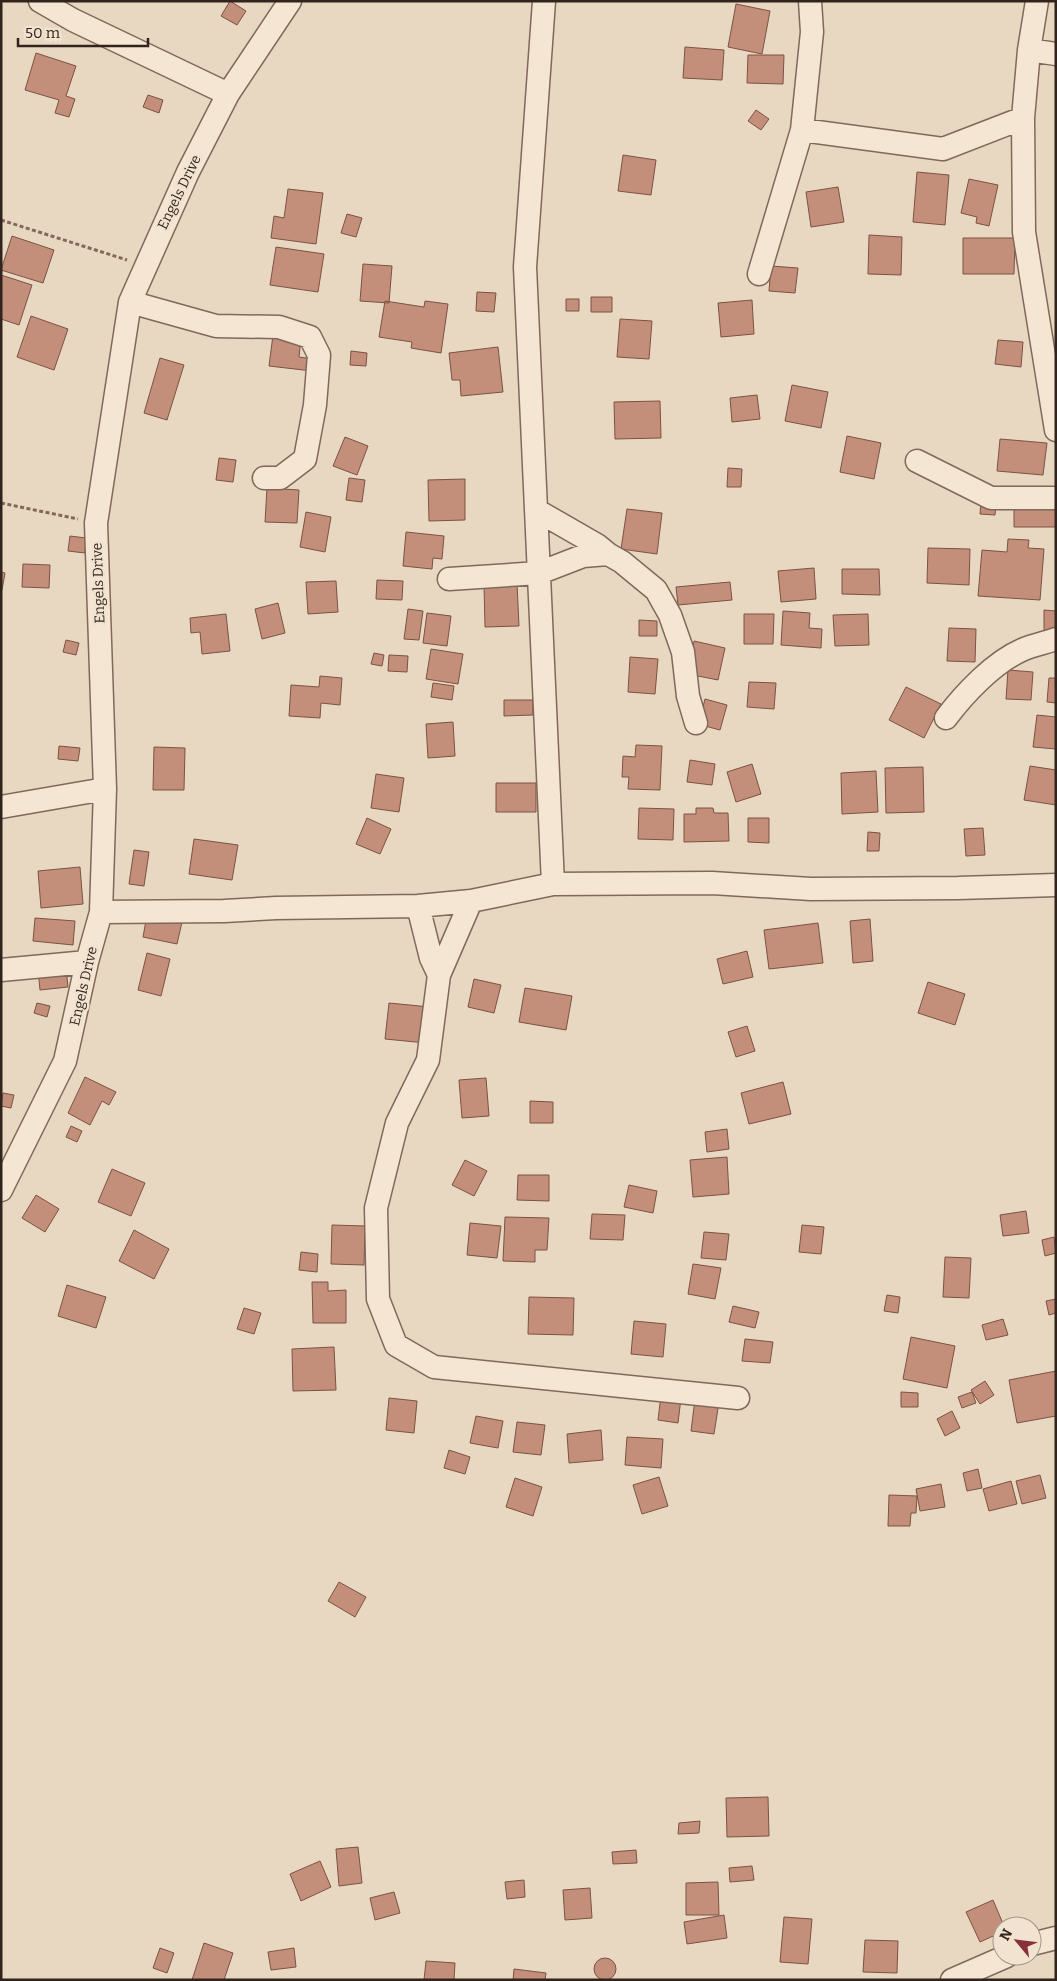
<svg xmlns="http://www.w3.org/2000/svg" width="1057" height="1981" viewBox="0 0 1057 1981" font-family="Bitter,serif">
<style>
.building{fill:#c38f7a;stroke:#7c5243}
.lines{fill:none;stroke-linecap:round;stroke-linejoin:round}
.minor-casing{stroke:#80695a;stroke-width:25}
.path{stroke:#80695a;stroke-width:3;stroke-dasharray:4 2.5;stroke-linecap:butt}
.minor{stroke:#f4e6d3;stroke-width:22}
.labels{text-anchor:middle;stroke-width:5;stroke-linejoin:round;paint-order:stroke}
.street-label{font-size:14px;fill:#31241d;stroke:#f1e3cf}
</style>
<rect width="100%" height="100%" fill="#e8d7c1"/>
<!-- building -->
<path class="building" d="M230 1 246 11 237 25 221 16Z
M736 4 770 11 762 54 728 47Z
M685 47 724 50 722 80 683 78Z
M36 53 76 66 66 96 75 99 69 117 55 113 59 100 25 90Z
M748 55H784L783 84 747 83Z
M148 95 163 100 159 113 143 107Z
M756 110 769 119 761 130 748 121Z
M623 155 656 160 651 195 618 191Z
M917 172 949 175 945 225 913 222Z
M969 179 998 185 989 226 976 223 977 217 961 213Z
M838 187 844 222 811 227 806 192Z
M288 189 323 193 316 244 271 238 274 216 284 218Z
M347 214 362 218 356 237 341 233Z
M869 235 902 237 901 275 868 274Z
M12 236 54 250 43 283 1 270Z
M963 238H1015L1014 274H963Z
M276 247 324 254 318 292 270 285Z
M363 264 392 266 389 303 360 301Z
M771 266 798 268 795 293 769 291Z
M1 275 32 285 19 325 1 319Z
M477 292 496 293 494 312 476 311Z
M591 297H612V312H591Z
M566 299H579V311H566Z
M752 300 754 334 721 337 718 303Z
M385 301 424 307 425 301 448 304 441 353 411 348 412 342 379 337Z
M31 316 68 329 54 370 17 357Z
M620 319 652 321 649 359 617 357Z
M273 335 301 338 299 357 313 359 312 371 269 366Z
M998 340 1023 342 1021 367 995 364Z
M498 347 503 392 461 396 460 380H452L449 353Z
M351 351 367 353 366 366 350 365Z
M160 358 184 365 167 420 144 413Z
M792 385 828 392 821 428 785 421Z
M757 395 760 419 732 422 730 398Z
M660 401 661 438 615 439 614 402Z
M847 436 881 443 874 479 840 472Z
M345 437 368 446 357 475 333 466Z
M1000 439 1047 443 1043 475 997 471Z
M219 458 236 460 233 482 216 480Z
M728 468 742 469 741 487H727Z
M349 478 365 480 362 502 346 500Z
M465 479V520L429 521 428 480Z
M267 488 299 490 297 523 265 522Z
M981 503 996 504 995 515 980 514Z
M1014 503H1056V527H1014Z
M627 509 662 513 657 554 621 549Z
M306 512 331 517 325 552 300 547Z
M406 532 444 536 442 559 433 558 432 569 403 566Z
M70 536 86 538 85 553 68 551Z
M1008 539 1029 540 1028 548 1044 549 1040 600 978 596 982 550 1007 552Z
M928 548 970 549 969 585 927 583Z
M23 564 50 565 49 588 22 587Z
M814 568 816 599 781 602 778 571Z
M842 569H879L880 595 842 594Z
M1 572 5 573 2 590H1Z
M377 580 403 581 402 600 376 599Z
M336 581 338 612 308 614 306 582Z
M730 582 732 600 678 605 676 587Z
M517 583 519 626 485 627 484 585Z
M278 603 285 633 262 639 255 609Z
M408 609 423 611 419 640 404 639Z
M1044 610 1056 611V633H1044Z
M783 611 810 613 809 628 822 629 821 648 781 645Z
M427 613 451 616 447 646 423 643Z
M226 614 230 651 202 654 200 632 191 633 190 618Z
M744 614H774L773 644H744Z
M868 614 869 645 835 646 833 615Z
M639 620 657 621V636H639Z
M949 628 976 629 975 662 947 661Z
M66 640 79 643 76 655 63 652Z
M694 641 725 648 718 680 688 674Z
M431 649 463 654 458 684 426 679Z
M374 653 384 655 382 666 371 664Z
M389 655 408 656 407 672 388 671Z
M630 657 658 659 655 694 628 692Z
M1008 670 1033 672 1031 700 1006 699Z
M320 676 342 678 340 705 321 703 320 718 289 716 291 685 319 687Z
M1049 678H1056V703L1047 702Z
M749 682 776 683 774 709 747 707Z
M433 683 454 686 452 700 431 697Z
M906 687 941 704 924 738 889 720Z
M705 699 727 705 720 730 705 726 700 718Z
M504 700H533V715L504 716Z
M1037 715 1056 717V749L1033 747Z
M453 722 455 756 428 758 426 724Z
M636 745 662 746 660 790 628 789 629 777H622L623 756 635 757Z
M59 746 80 748 78 761 58 759Z
M154 747 185 748 184 790H153Z
M690 760 715 764 712 785 687 782Z
M752 764 761 794 736 802 727 772Z
M1030 766 1056 770V805L1024 800Z
M923 767 924 812 886 813 885 768Z
M876 771 878 812 842 814 841 773Z
M376 774 404 778 399 812 371 808Z
M496 783H536V812H496Z
M639 808 674 809 673 840 638 839Z
M696 808H713L714 813H728L729 841 684 842V814H696Z
M367 818 391 829 380 854 356 844Z
M748 818H769V843L748 842Z
M983 828 985 855 966 856 964 829Z
M868 832 880 833 879 851H867Z
M194 839 238 845 232 880 189 874Z
M134 850 149 852 144 886 129 884Z
M80 867 83 904 41 908 38 871Z
M147 915 182 922 177 944 143 937Z
M35 918 75 921 73 945 33 941Z
M870 919 873 961 853 963 850 921Z
M818 923 823 963 769 969 764 930Z
M747 951 753 977 723 984 717 959Z
M147 953 170 959 161 996 138 990Z
M66 967 68 987 40 990 38 970Z
M474 979 501 985 494 1013 468 1007Z
M928 982 965 994 955 1025 918 1013Z
M525 988 572 996 566 1030 519 1022Z
M37 1003 50 1006 47 1017 34 1013Z
M389 1003 430 1007 426 1043 385 1039Z
M747 1026 755 1051 736 1057 728 1032Z
M85 1077 116 1092 109 1105 102 1101 90 1125 68 1113Z
M486 1078 489 1116 462 1118 459 1080Z
M783 1082 791 1114 749 1124 741 1093Z
M3 1093 14 1095 11 1108 1 1106Z
M530 1101 553 1102V1123H530Z
M71 1126 82 1131 77 1142 66 1137Z
M727 1129 729 1149 707 1152 705 1132Z
M727 1157 729 1194 693 1197 690 1160Z
M465 1160 487 1171 474 1196 452 1185Z
M112 1169 145 1183 131 1216 98 1202Z
M518 1175H549V1201L517 1200Z
M629 1185 657 1191 653 1213 624 1207Z
M36 1195 59 1209 45 1232 22 1218Z
M1026 1211 1029 1233 1003 1236 1000 1215Z
M592 1214 625 1215 623 1240 590 1239Z
M505 1217 549 1218 547 1250H535V1262L503 1261Z
M470 1223 501 1226 497 1258 467 1255Z
M332 1225 365 1226 364 1265 331 1264Z
M802 1225 824 1227 821 1254 799 1252Z
M134 1230 169 1249 154 1279 119 1261Z
M704 1232 729 1234 726 1260 701 1258Z
M1054 1237 1056 1253 1045 1256 1042 1240Z
M301 1252 318 1254 317 1272 299 1270Z
M945 1257 971 1258 969 1298 943 1297Z
M693 1264 721 1268 715 1299 688 1294Z
M312 1282H328V1291L346 1290V1323H313Z
M67 1285 106 1297 96 1328 58 1316Z
M887 1295 900 1297 898 1313 884 1311Z
M529 1297 574 1298 573 1335 528 1334Z
M1056 1299V1313L1049 1315 1046 1301Z
M733 1306 759 1312 755 1328 729 1322Z
M244 1308 261 1313 254 1334 237 1329Z
M1003 1319 1008 1335 986 1340 982 1325Z
M634 1321 666 1324 663 1357 631 1354Z
M911 1337 955 1346 947 1388 903 1379Z
M745 1339 773 1342 770 1363 742 1361Z
M334 1347 336 1390 293 1391 292 1349Z
M1056 1371V1416L1017 1423 1009 1380Z
M985 1381 994 1395 980 1404 971 1390Z
M901 1392 918 1393V1407H901Z
M972 1392 976 1403 962 1408 958 1397Z
M661 1395 681 1398 678 1423 658 1420Z
M389 1398 417 1401 414 1433 386 1430Z
M695 1399 719 1402 714 1434 691 1431Z
M952 1411 960 1428 945 1436 937 1419Z
M476 1416 503 1421 498 1448 470 1443Z
M517 1422 545 1425 541 1455 513 1452Z
M601 1430 603 1460 569 1463 567 1434Z
M627 1437 663 1439 661 1468 625 1465Z
M449 1450 470 1457 465 1474 444 1468Z
M978 1469 982 1488 967 1491 963 1473Z
M1040 1475 1046 1498 1022 1504 1016 1481Z
M659 1477 668 1506 642 1514 633 1485Z
M515 1478 542 1487 533 1516 506 1507Z
M1011 1481 1017 1504 989 1511 983 1489Z
M941 1484 945 1507 920 1511 916 1489Z
M889 1495 917 1496 916 1513H911L910 1526H888Z
M339 1582 366 1597 355 1617 328 1601Z
M768 1797 769 1836 727 1837 726 1798Z
M700 1821 699 1833 678 1834 679 1823Z
M358 1847 362 1883 339 1886 336 1849Z
M636 1850 637 1863 613 1864 612 1852Z
M320 1861 331 1887 301 1901 290 1874Z
M752 1866 754 1880 730 1882 729 1868Z
M524 1880 525 1897 507 1899 505 1882Z
M718 1882 719 1915H686V1883Z
M590 1888 592 1918 565 1920 563 1890Z
M394 1892 400 1913 375 1920 370 1898Z
M993 1900 1004 1926H1002V1932L980 1942 966 1912Z
M724 1915 727 1938 687 1944 684 1922Z
M784 1917 812 1919 808 1964 780 1962Z
M865 1940 898 1941 897 1973 863 1972Z
M204 1943 233 1953 224 1980H192Z
M160 1948 174 1953 167 1973 153 1968Z
M294 1948 296 1967 271 1970 268 1952Z
M594 1969a11 11 0 1 1 22 0a11 11 0 1 1-22 0Z
M426 1961 455 1963 454 1980H424Z
M514 1969 546 1973 545 1980H513Z"/>
<g class="lines">
<!-- minor casing -->
<g class="minor-casing">
<path id="minor" d="M40 1 73 20 228 94
M544 1 525 267 553 884
M1037 1 1029 50 1023 118 1024 232 1056 430
M1029 50 1056 54
M802 130 943 149 1023 118
M759 274 802 130 812 32 810 1
M130 302 216 326 279 327 310 337 319 355 315 405 305 459 280 478H264
M917 461 991 498H1056
M536 510 597 545 608 554
M449 579 539 573 583 556 608 554 622 562 656 590 670 615 683 652 688 696 696 723
M946 718C964 694 994 662 1022 650 1033 645 1045 643 1056 639
M1 807 105 789
M471 901 439 975 428 1060 397 1123 376 1208 378 1299 396 1345 434 1367 738 1398
M418 906 431 958 439 975
M101 912 224 911 276 908 418 906 471 901 553 884 712 883 811 889 958 888 1056 885
M1 970 87 962
M1 1190 65 1061 87 962 101 912 105 789 96 523 130 302 188 172 228 94 290 1
M1032 1944 1056 1938
M952 1980 1007 1956"/>
</g>
<!-- path -->
<path class="path" d="M1 220 127 260
M1 503 78 519"/>
<!-- minor -->
<use href="#minor" class="minor"/>
</g>
<g class="labels">
<!-- street labels -->
<g class="street-label">
<text transform="translate(179 192) rotate(-64)" y="5">Engels Drive</text>
<text transform="translate(98 583) rotate(-92)" y="5">Engels Drive</text>
<text transform="translate(83 986) rotate(-77)" y="5">Engels Drive</text>
</g>
</g>
<!-- border -->
<rect width="1057" height="1981" fill="none" stroke="#31241d" stroke-width="5"/>
<!-- north arrow -->
<g transform="translate(1017 1941) rotate(299)"><circle r="24" fill="#f1e3cf" stroke="#a49788"/>
<path d="M0-4L9 19L0 12L-9 19Z" fill="#88313d"/>
<text y="-8" font-size="14" font-weight="bold" text-anchor="middle" fill="#31241d">N</text>
</g>
<!-- scale -->
<path d="M18 38v8h130v-8" fill="none" stroke="#31241d" stroke-width="2.5"/>
<text x="25" y="38" font-size="15" fill="#31241d" stroke="#f1e3cf" stroke-width="4" paint-order="stroke">50 m</text>
</svg>
